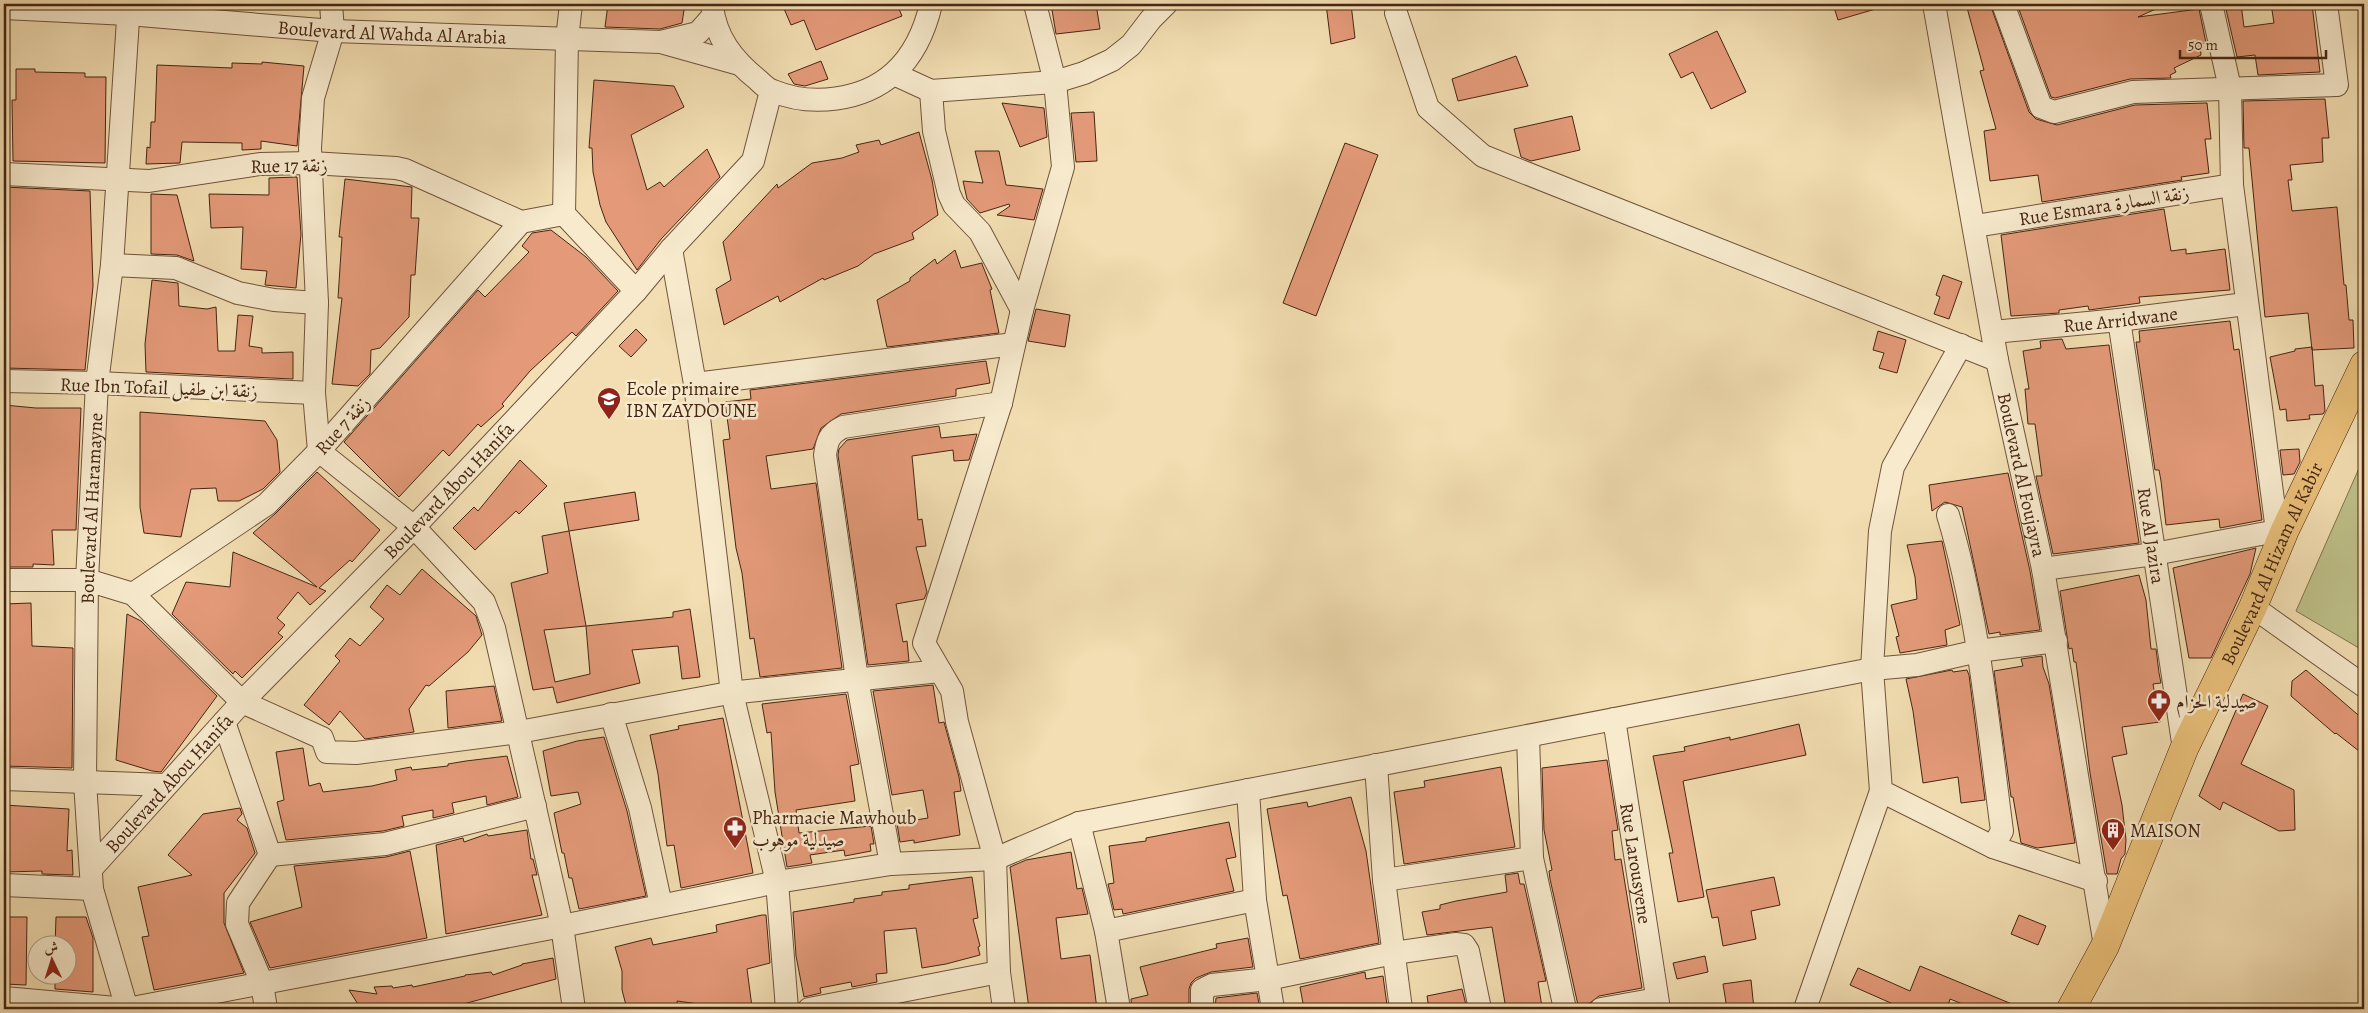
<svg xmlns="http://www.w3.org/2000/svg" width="2368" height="1013" viewBox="0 0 2368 1013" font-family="Alegreya,Amiri,serif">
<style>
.green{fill:#bec089;stroke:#82724e}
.building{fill:#e49a79;stroke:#462513;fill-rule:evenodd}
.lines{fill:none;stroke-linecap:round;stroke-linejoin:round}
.minor-casing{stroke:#71533b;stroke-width:24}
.major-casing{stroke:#462513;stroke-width:29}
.minor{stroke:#f7eacd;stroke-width:22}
.major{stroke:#e9bf79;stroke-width:28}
.labels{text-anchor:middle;stroke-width:5;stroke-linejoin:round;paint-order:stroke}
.street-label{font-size:19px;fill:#462513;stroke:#f7eacd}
.poi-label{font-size:19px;fill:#462513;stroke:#f7eacd;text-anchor:start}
</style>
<rect width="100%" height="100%" fill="#f2deb2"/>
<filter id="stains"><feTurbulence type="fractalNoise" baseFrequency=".004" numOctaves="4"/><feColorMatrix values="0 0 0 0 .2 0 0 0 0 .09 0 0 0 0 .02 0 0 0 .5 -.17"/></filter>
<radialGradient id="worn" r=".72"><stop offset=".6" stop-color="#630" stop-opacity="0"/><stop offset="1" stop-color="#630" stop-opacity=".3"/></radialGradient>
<!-- green -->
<path class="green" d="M2364 457V651L2296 611Z"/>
<!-- building -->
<path class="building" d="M608 4H685L682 23 660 29 605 27Z
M782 4H897L902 16 816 50 804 20 791 25Z
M1051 4H1096L1100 29 1056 34Z
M1326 4H1351L1355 38 1331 44Z
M1833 4H1879V8L1838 20Z
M1966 4H1990L2029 112 2036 119 2057 125 2135 105 2207 103 2211 139H2205L2209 173 2181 177 2182 180 2042 202 2038 175 1990 181 1984 131 1996 129 1980 71 1984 70Z
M2017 4H2167L2138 17 2199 9 2206 43 2200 44 2201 55 2174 68 2176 72 2170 75 2171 78 2130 79 2055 98 2051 97Z
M2241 4 2244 27 2274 23 2271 4H2312L2320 72 2258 75 2255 55 2237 57 2225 5Z
M1717 31 1746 92 1711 109 1693 72 1681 78 1669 54Z
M1516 56 1528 86 1458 101 1452 79Z
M821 61 828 79 805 86 794 84 788 74Z
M262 62 304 66 297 146 261 141V149L242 150V143L182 142 180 163 146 164 147 147 150 148 151 122H155L157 65 232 68V63L262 64Z
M16 69H35V72L85 73V77H106L105 163 13 161 12 100H16Z
M594 80 674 86 684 107 631 135 647 190 660 182 664 187 707 149 720 177 662 238 637 270 606 222 600 205 593 172 592 148H589Z
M2325 99 2329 138H2322L2323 162 2290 165 2292 180H2288L2292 211 2337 207 2344 285H2346L2349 320H2353L2354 348 2312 350 2308 313 2265 317 2249 148H2244L2243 101Z
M1002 103 1044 108 1047 137 1020 147Z
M1094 112 1097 161 1076 162 1071 113Z
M1572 116 1580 150 1531 161 1521 157 1514 129Z
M919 132 932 180 938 215 912 233 914 239 874 254 858 266 824 280 823 278 780 302 778 296 724 325 716 289 731 280 723 242 777 184 778 188 812 163 842 158 859 152 856 145 879 140 881 145Z
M1345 143 1378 155 1316 316 1283 303Z
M975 151H999L1006 185 1043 189 1034 220 997 215 1010 206 1009 204 980 213 967 199 963 181 983 183Z
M297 177 301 234 296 288 265 285 267 271 241 269 243 227 211 228 209 194 269 195V178Z
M345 179 412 187 411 218H419L415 275H411L409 317 380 348 371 350 370 374 358 386 332 384 342 298H338L342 237H339Z
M4 187 90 191 93 286 85 370 4 368 6 274H9L4 229Z
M151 194 177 195 194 261 177 255 151 254Z
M2164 209 2171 251 2186 249V254L2225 249 2230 290 2139 297 2140 303 2089 310 2088 306 2059 310V313L2011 316 2001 235Z
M551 230 586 257 618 291 576 336 572 332 530 371 502 404 504 406 481 427 478 424 449 456 443 450 399 497 344 442 478 290 485 297 529 252 522 246 532 233Z
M955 250 961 268 982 263V264L992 289 990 290 999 333 887 347 877 300 910 281V278L935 259 937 264Z
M1943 275 1962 282 1949 319 1934 314 1940 297 1936 295Z
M152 280 178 283 179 306 207 309 216 307 218 351H235L238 315 253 316 249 346 262 348V353L293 352V379L146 372 145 344Z
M1036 309 1070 315 1065 347 1028 341Z
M2230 321 2234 350 2239 349 2262 520 2220 528 2219 519 2166 525 2161 481 2159 470H2155L2136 342H2140L2139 331Z
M636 329 647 340 631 357 619 346Z
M1878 331 1906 340 1897 373 1879 368 1884 353 1873 350Z
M2062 339 2066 349 2109 345 2139 543 2053 554 2036 476H2042L2035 424H2028L2025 389H2029L2023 351 2041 348 2040 341Z
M2312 347 2315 386 2323 385 2325 411 2323 414 2309 415 2310 419 2287 421 2286 409 2280 410 2270 357 2295 351V349Z
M986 361 990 383 956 389V396L841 414 821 428 813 449 766 456 771 489 816 483 842 668 760 677 754 638 750 639 742 573 736 548 723 440 730 439 725 402 751 399 750 390Z
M4 405 36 408H81L76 530H52L54 565 33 564V567H4Z
M140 412 265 421 277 440 280 472 263 489 239 501H218L216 488 191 489 181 537 144 533 140 507Z
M939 426 941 438 977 434 969 460 954 461 953 450 912 456 918 520 922 519 926 546 916 547 927 592 924 599 896 604 903 642 907 641 909 661 868 665 838 455 839 449 847 440Z
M2299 449 2300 462 2294 474 2283 475 2280 450Z
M520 460 547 486 519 514 516 511 475 550 453 528 474 507 478 511Z
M317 472 380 530 352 562 350 560 319 588 326 591 310 605 298 592 277 618 285 625 278 633 283 637 242 678 235 671 233 674 172 614 186 582 230 587 233 552 317 587 253 533 276 513Z
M2008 473 2030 571 2040 630 2000 635V632L1989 634 1962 507 1945 502 1932 511 1929 485Z
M635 492 639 520 569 531 564 503Z
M569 531 586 626 673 617V612L690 609 700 677 682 679 678 646 632 650 640 683 557 703 553 687 533 690 511 583 548 573 542 536ZM586 626 590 674 555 682 544 630Z
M1942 541 1960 625 1945 630 1947 645 1900 653 1896 637 1899 636 1891 605 1917 599 1915 577 1907 545Z
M2256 548 2250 574 2211 658H2189L2173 568Z
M422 569 476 616 482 635 468 652 429 686 426 685 409 709 414 732 365 739 340 711 329 725 304 705 340 661 335 656 350 638 360 646 384 619 370 607 387 585 400 595Z
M2139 575 2146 600 2151 649H2156L2159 673 2161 683 2153 684 2160 722 2122 727 2127 754 2112 757 2122 805 2126 840 2125 854 2121 859 2117 874H2107L2090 773 2076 662H2074L2072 648 2069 649 2060 591Z
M31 603 32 646 73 648 72 768 4 766V604Z
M127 614 141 621 217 696 161 772 152 771 116 760Z
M2042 656 2043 667 2049 684 2075 843 2037 848 2021 843 2013 797H2011L1994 671 2023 666 2021 659Z
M1952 670 1953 672 1967 670 1969 675 1985 800 1961 803 1958 777 1923 783 1913 711 1906 679Z
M2306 670 2364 720V755L2336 733 2335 734 2291 696 2292 681Z
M933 685 939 723 944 722 959 777 961 791 954 792 960 835 914 843V840L900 842 897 823 928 818 923 790 892 795 873 691Z
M494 686 502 721 448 728 446 691Z
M846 694 859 764 850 766 855 801 796 810 799 833 871 826 874 844H870L871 851 845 856 844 850 810 855 812 863 787 867 775 792 771 732 767 733 762 704Z
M2243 694 2268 706 2241 764 2294 790 2295 830 2279 831 2223 802 2220 810 2199 796Z
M723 718 753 873 681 888 674 845 667 846 658 774 650 735 679 729 678 726Z
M1799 724 1806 755 1683 781 1704 897 1678 902 1669 853H1673L1653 756 1685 751 1684 747 1730 737V740Z
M604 737 627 811 646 896 579 909 572 878H569L564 853H562L554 813 581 804 578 792 551 796 543 751 577 741Z
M303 748 309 786 320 783 323 792 372 786 397 780 395 770 411 767 412 770 448 766V764L466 761 507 756 518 797 487 805 486 796 452 803 454 813 433 818V810L402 816 404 826 383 831 286 840 277 802 284 800 276 752Z
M1607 760 1618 830 1612 831 1615 860 1621 859 1642 988 1599 996 1590 1003 1578 1005 1550 879 1549 871 1552 870 1544 830 1542 768Z
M1501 767 1515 847 1404 864 1394 792 1425 787 1424 781Z
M1351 797 1366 851 1379 943 1300 959 1287 895 1283 896 1267 809 1307 802 1308 807Z
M4 805 69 809 67 851 72 850 73 875 42 874V871L4 872Z
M240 808 242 814 237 820 247 828 255 853 224 893V923L244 973 154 990 142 937 149 936 138 887 192 875 168 855 203 814Z
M1229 822 1236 857 1226 859 1234 891 1123 914 1122 909 1114 910 1108 884 1114 883 1109 846 1146 841V838Z
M527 830 531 859H533L537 875H532L542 915 446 934 436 845 463 838 464 842 487 834 488 836Z
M410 851 427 938 270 968 250 922 302 907 294 866 386 857Z
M1071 852 1077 889 1082 888 1088 914 1056 918 1061 959 1090 955 1097 1009H1029L1010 867 1026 860Z
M1518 873 1520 884H1524L1546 981 1538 982 1542 1007 1506 1009 1492 927 1427 935 1422 912 1440 909V905L1456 901 1507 892 1505 875Z
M972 877 978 918 973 919 980 946 978 947 980 955 946 964 922 968 916 928 884 931 887 973 876 974 877 982 852 987 851 982 820 988 821 993 804 997 796 956 793 912 854 902V899L882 895V892L909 889V885Z
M1774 877 1780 905 1751 911 1756 939 1723 946 1718 917 1712 918 1706 890Z
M762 915H766L770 963 747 969 752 1007 734 1009V1004L707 1009 706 1005 677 1001 678 1009H627L622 990V971L615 947 651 938 653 945 717 932 716 925Z
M2019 915 2046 926 2038 945 2011 934Z
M4 917H27L26 985 4 984Z
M56 917H86L93 938V992L55 989V976H68V946H55Z
M1248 938 1253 967 1211 972 1196 978 1191 983 1189 989V1009H1132L1131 999 1148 995 1140 967 1217 948 1216 944Z
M1705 956 1708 972 1677 979 1673 963Z
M553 958 556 979 456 1006 457 1009H361L349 990 377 994 374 987 392 986 393 988 412 985 413 987 465 976V975L491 972 493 975 522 965V964Z
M1920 966 2024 1009H1975L1950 999 1947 1009H1891L1893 1004 1850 985 1858 968 1910 991Z
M1365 972 1366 979 1383 976 1387 1005 1363 1009H1353V1006L1336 1009H1304L1300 987Z
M1751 980 1754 1009H1727L1723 984Z
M1462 989 1467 1009H1429L1427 996Z
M1257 993 1260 1009H1215L1216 998Z"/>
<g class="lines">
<!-- minor casing -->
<g class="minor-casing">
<g id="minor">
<path d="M331 4 333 31 313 98 310 148 317 303 314 393 319 451 414 527 484 602 494 628 562 926 574 1009"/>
<path d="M571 4 567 39 564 214 636 291"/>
<path id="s1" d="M1934 4 1997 360 2043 569 2105 946"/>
<path d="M2003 4 2041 107 2054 112 2133 92 2337 85 2326 4"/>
<path d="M2211 4 2230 88 2232 185 2277 531 2285 530"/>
<path d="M712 5C715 37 733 60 758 80 762 84 767 89 773 91 811 107 863 101 894 73 915 54 925 30 931 4"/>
<path id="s2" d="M4 8 128 14 333 31 661 42 698 33 713 16"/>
<path d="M1396 13 1428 108 1483 156 1997 360"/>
<path d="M664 43 739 64"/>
<path d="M894 74 931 91 1055 82 1084 73 1112 60 1131 45 1151 19 1166 4"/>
<path d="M931 91 934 131 949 194 954 205 980 232 1022 310"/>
<path d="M4 174 149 181 260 164 311 163 396 168 405 170 521 222 564 214"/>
<path d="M1975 226 2232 185"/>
<path d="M671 249 695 384 732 693 777 882 787 1009"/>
<path d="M112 265 176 268 238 293 274 300 317 303"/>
<path id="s3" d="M2119 320 2184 749"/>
<path id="s4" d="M1993 332 2119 320 2246 304"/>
<path d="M1961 345 1893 467 1880 531 1872 669 1881 791 1993 847 2096 881"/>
<path d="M4 381 97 383 314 393"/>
<path d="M695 384 1014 344"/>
<path d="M1948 515C1979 617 1988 726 2002 831L1993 847"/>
<path d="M2043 569 2154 554 2277 531"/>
<path d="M4 580H87L133 594 242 702 322 738 327 752 356 753 519 732 729 693 940 671"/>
<path d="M133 594 267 504 319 451 521 222"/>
<path d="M2253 607 2364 686"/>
<path d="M611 714 640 808 661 905"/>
<path id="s5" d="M1614 719 1659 1009"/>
<path d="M224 722 270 855 238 903 237 924 262 983 266 1009"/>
<path d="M1528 736 1532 858 1565 1009"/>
<path d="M1376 765 1384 880 1401 1009"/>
<path d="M4 779 166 785"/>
<path d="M1248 790 1255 900 1273 1009"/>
<path d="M1079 823 1106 931 1119 1009"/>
<path d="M270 855 385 844 535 806"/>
<path d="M891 864 857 679 825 455C827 441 829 434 843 427L1001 403"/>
<path id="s6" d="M91 869 242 702 414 527 636 291 671 249 753 161 771 91"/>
<path d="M1384 880 1532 858"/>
<path d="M4 885 92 889"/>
<path d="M1106 931 1255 900"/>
<path d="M4 998 127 1009 562 926 777 882 891 864 995 859 1079 823 1872 669 1917 665 1978 651 2056 641"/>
<path id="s7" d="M127 1009 92 889 85 782 87 580 97 383 112 265 129 4"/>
<path d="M809 1009 999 972"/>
<path d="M1004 1009 999 972 995 859 957 722 952 691 924 643 1001 403 1022 310 1063 167 1055 82 1035 4"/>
<path d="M1202 1009V990L1212 985 1268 979 1394 953 1456 944 1464 945 1468 951 1480 1009"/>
<path d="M1601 1009 1657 999"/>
<path d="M1805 1009 1881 791"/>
</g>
</g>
<!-- major casing -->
<g class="major-casing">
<g id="major">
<path id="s8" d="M2071 1009 2105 946 2184 749 2253 607 2285 530 2364 365"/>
</g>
</g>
<!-- minor -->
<use href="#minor" class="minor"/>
<!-- major -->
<use href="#major" class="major"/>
</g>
<!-- icons -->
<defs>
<g id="school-pin" transform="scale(1.25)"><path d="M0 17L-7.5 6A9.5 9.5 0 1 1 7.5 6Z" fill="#8f2418" stroke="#f7eacd"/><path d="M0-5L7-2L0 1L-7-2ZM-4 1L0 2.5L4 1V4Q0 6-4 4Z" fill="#fff"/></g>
<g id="pharmacy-pin" transform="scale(1.25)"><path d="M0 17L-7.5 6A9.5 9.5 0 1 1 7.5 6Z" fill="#8f2418" stroke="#f7eacd"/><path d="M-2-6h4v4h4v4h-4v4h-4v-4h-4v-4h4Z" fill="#fff"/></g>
<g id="building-pin" transform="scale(1.25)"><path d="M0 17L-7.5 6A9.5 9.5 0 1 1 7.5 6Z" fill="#8f2418" stroke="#f7eacd"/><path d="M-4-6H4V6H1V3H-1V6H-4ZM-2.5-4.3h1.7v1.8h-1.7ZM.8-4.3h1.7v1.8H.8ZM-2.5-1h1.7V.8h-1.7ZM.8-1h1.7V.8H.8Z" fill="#fff"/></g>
</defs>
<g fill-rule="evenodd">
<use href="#school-pin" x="609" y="399"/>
<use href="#pharmacy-pin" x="2159" y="701"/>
<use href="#pharmacy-pin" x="735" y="828"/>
<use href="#building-pin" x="2113" y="830"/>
</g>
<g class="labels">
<!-- street labels -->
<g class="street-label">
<text dy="7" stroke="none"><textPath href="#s2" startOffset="389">Boulevard Al Wahda Al Arabia</textPath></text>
<text transform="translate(289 165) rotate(-1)" y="7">Rue 17 زنقة</text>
<text transform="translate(2104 205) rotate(-9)" y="7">Rue Esmara زنقة السمارة</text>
<text dy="7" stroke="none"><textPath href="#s4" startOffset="128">Rue Arridwane</textPath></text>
<text transform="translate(159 387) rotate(2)" y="7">Rue Ibn Tofail زنقة ابن طفيل</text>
<text transform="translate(342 425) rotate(-48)" y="7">Rue 7 زنقة</text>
<text dy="7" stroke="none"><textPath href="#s1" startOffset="479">Boulevard Al Foujayra</textPath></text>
<text dy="7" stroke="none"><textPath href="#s6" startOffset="521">Boulevard Abou Hanifa</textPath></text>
<text dy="7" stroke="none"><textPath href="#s7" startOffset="506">Boulevard Al Haramayne</textPath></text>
<text dy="7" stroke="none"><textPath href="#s3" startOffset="218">Rue Al Jazira</textPath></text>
<text dy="7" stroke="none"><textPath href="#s8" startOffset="489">Boulevard Al Hizam Al Kabir</textPath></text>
<text dy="7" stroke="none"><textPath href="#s6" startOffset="116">Boulevard Abou Hanifa</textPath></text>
<text dy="7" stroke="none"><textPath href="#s5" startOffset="146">Rue Larousyene</textPath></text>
</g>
<!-- poi labels -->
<g class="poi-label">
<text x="626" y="395">Ecole primaire<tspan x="626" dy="22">IBN ZAYDOUNE</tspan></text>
<text x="2176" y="708">صيدلية الحزام</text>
<text x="752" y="824">Pharmacie Mawhoub<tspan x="752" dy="22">صيدلية موهوب</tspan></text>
<text x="2130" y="837">MAISON</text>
</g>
</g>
<!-- margin -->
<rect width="2368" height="1013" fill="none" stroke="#f2deb2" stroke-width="20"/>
<rect x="5" y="5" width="2358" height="1003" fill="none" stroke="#462513" stroke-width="2.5"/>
<rect x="10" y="10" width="2348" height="993" fill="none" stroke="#462513"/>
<!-- north arrow -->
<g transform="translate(52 960) rotate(356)"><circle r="24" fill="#f7eacd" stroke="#b09b83"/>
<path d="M0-4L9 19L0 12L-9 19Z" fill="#8f2418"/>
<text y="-8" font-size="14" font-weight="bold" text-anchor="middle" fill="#462513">ش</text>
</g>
<!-- scale -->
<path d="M2180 50v8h146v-8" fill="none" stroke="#462513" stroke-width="2.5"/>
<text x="2188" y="50" font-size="15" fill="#462513" stroke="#f7eacd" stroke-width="4" paint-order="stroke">50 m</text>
<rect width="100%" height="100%" filter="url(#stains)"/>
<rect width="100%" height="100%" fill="url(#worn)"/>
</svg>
